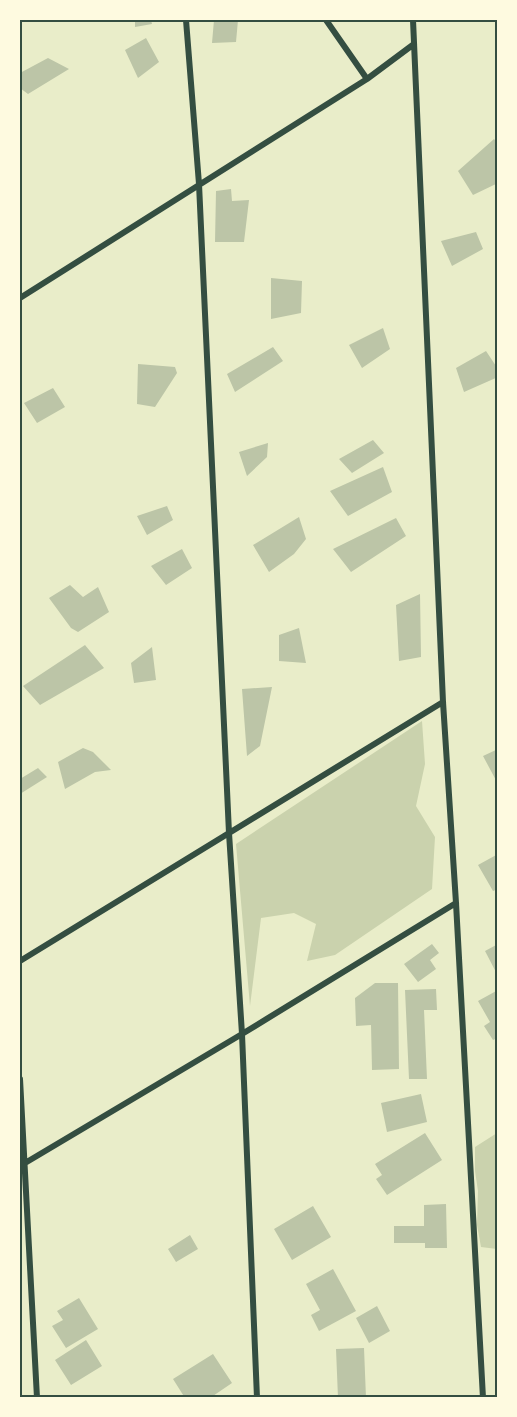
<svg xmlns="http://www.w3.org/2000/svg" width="517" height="1417" viewBox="0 0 517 1417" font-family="'Zilla Slab',serif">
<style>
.green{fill:#cad2ad}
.building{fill:#bcc5a7}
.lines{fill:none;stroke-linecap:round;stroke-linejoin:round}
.minor{stroke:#344e41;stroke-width:6}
.neatline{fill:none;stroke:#344e41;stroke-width:2}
</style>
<rect width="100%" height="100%" fill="#e9edc9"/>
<!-- green -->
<path class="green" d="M422 721 425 764 416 806 435 837 432 889 335 955 307 961 316 924 294 913 261 918 250 1006 236 844Z
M497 1133V1249L481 1247 477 1225 478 1191 475 1171V1147Z"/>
<!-- building -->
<path class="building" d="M135 20H151L152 24 135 27Z
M214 20H238L236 42 212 43Z
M146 38 159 62 138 78 125 50Z
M48 58 69 69 28 94 20 88V73Z
M494 139 498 144V183L473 195 458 171Z
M231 189 232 201 249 200 244 242H215L216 191Z
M476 232 483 249 452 266 441 241Z
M271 278 302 281 301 313 271 319Z
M383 328 390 349 362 368 349 345Z
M273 347 283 361 235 392 227 374Z
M486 351 498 369V377L464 392 456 368Z
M138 364 175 367 177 373 155 407 137 404Z
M53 388 65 407 37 423 24 403Z
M373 440 384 453 352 473 339 459Z
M268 443 267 457 247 476 239 452Z
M383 467 392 492 348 516 330 491Z
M167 506 173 520 147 535 137 516Z
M299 517 306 539 294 554 269 572 253 545Z
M396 518 406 536 351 572 333 549Z
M182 549 192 568 166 585 151 566Z
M70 585 83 597 98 587 109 612 78 632 71 628 49 598Z
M420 594 421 657 399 661 396 605Z
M299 628 306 663 279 661V635Z
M85 645 104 668 40 705 23 686Z
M152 647 156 680 134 683 131 663Z
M272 687 260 746 247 756 242 689Z
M83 748 93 752 111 770 95 772 65 789 58 762Z
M498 749V784L483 756Z
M38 768 47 777 20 794V779Z
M498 854V889L493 891 478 865Z
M432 944 439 953 430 960 436 969 418 982 404 964Z
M498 944V976L485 951Z
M375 983H398L399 1069 372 1070 371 1025 356 1026 355 998Z
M436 989 437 1010H424L427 1079H409L405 990Z
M498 990V1038L493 1040 484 1026 490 1022 478 1001Z
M421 1094 427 1122 387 1132 381 1103Z
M425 1133 442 1160 387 1195 376 1179 382 1175 375 1164Z
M446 1204 447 1248H425V1243H394V1226H424V1205Z
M313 1206 331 1237 292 1260 274 1229Z
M190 1235 198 1249 176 1262 168 1249Z
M333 1269 356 1311 319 1331 311 1315 320 1310 306 1284Z
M79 1298 98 1329 66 1348 52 1326 63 1320 57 1311Z
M377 1306 390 1331 369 1343 356 1318Z
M86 1340 102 1366 71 1385 55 1360Z
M364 1348 366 1398H338L336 1349Z
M213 1354 232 1383 210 1398H185L173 1379Z"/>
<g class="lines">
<!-- minor -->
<path class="minor" d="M186 20 199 184 229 833 242 1034 257 1398
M326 20 367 79
M413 20 443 702 456 903 483 1398
M20 298 367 79 414 44
M20 961 443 702
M20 1079 37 1398
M20 1166 242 1034 456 903"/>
</g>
<!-- border -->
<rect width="517" height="1417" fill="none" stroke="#fefae0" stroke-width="42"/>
<rect x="21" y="21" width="475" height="1375" class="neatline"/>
</svg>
